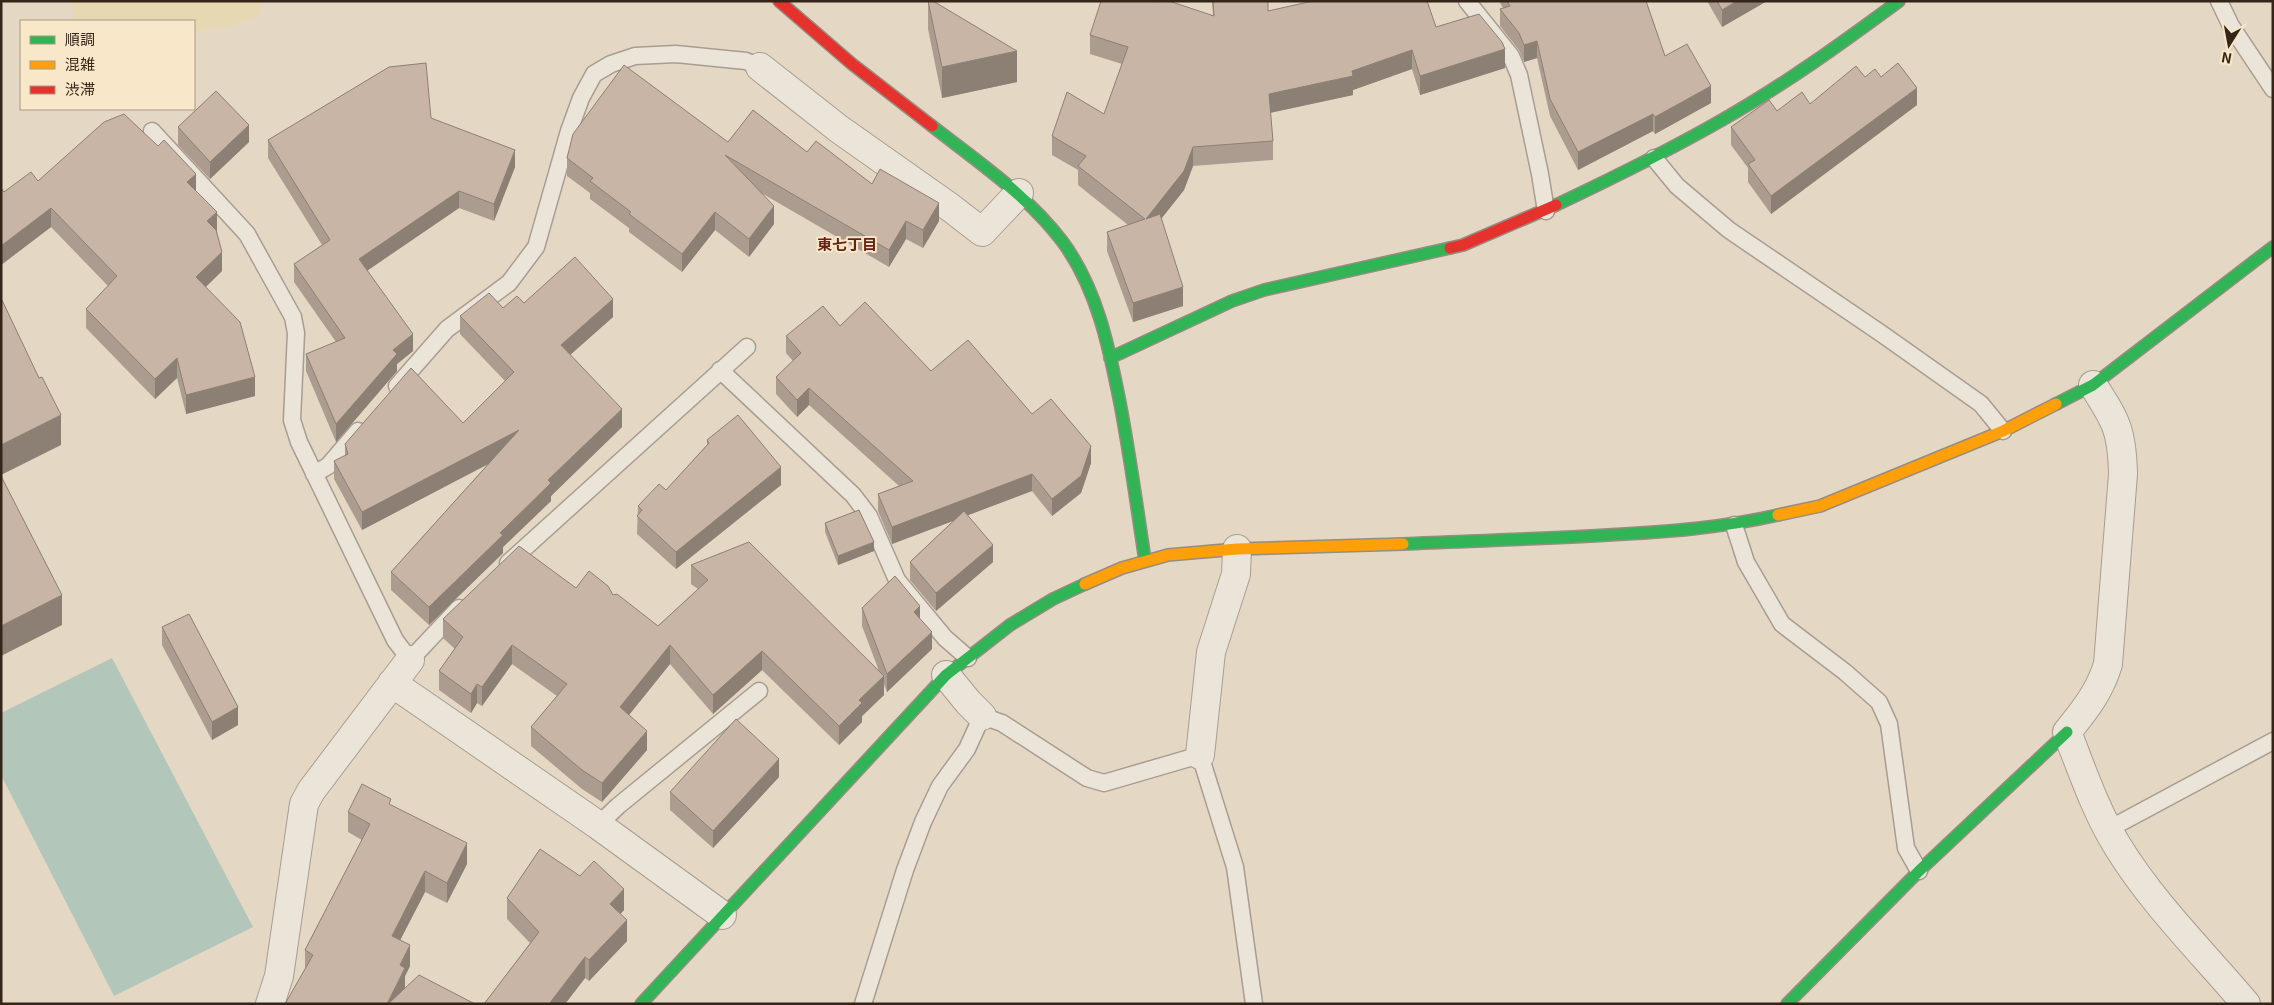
<svg xmlns="http://www.w3.org/2000/svg" width="2274" height="1005" viewBox="0 0 2274 1005" font-family="Georgia,'Noto Sans JP',serif">
<style>
.farmland{fill:#e6d8b3}
.water{fill:#b2c7b9}
.lines{fill:none;stroke-linecap:round;stroke-linejoin:round}
.lane-casing{stroke:#a89d90;stroke-width:19}
.street-casing{stroke:#a89d90;stroke-width:30}
.fast-casing{stroke:#978c80;stroke-width:14}
.slow-casing{stroke:#978c80;stroke-width:14}
.jam-casing{stroke:#978c80;stroke-width:14}
.lane{stroke:#ebe4d8;stroke-width:16}
.street{stroke:#ebe4d8;stroke-width:28}
.fast{stroke:#30b455;stroke-width:11}
.slow{stroke:#ff9f0a;stroke-width:11}
.jam{stroke:#e5322d;stroke-width:11}
.wall{fill:#ac9c8f}
.shaded-wall{fill:#8c7f74}
.building{fill:#c8b5a6;stroke:#8c7f74}
.labels{text-anchor:middle;stroke-width:4;stroke-linejoin:round;paint-order:stroke}
.neighbourhood-label{font-size:15px;font-weight:bold;fill:#652015;stroke:#f8e7c8}
</style>
<rect width="100%" height="100%" fill="#e4d8c5"/>
<!-- farmland -->
<path class="farmland" d="M71 1H263L260 15 231 26 194 32V21H74Z"/>
<!-- water -->
<path class="water" d="M112 658 253 927 114 996 1 775V713Z"/>
<g class="lines">
<!-- lane casing -->
<g class="lane-casing">
<path id="lane" d="M1467 1 1511 56 1519 75 1540 174 1546 211
M2219 1 2231 26 2273 89
M152 131 247 234 293 317 296 333 292 420 299 442 395 640 410 660 459 608
M1654 158 1677 186 1729 230 1882 334 1981 404 2003 431
M720 370 853 495 869 516 897 580 945 638 968 658
M397 386 447 329 509 283 536 247 569 131 581 98 594 74 611 64 635 56 676 54 746 61 760 67
M314 474 328 466 358 431
M1734 525 1746 562 1782 624 1845 672 1879 702 1889 724 1906 848 1919 871
M508 563 747 347
M598 825 618 806 759 691
M2109 829 2273 741
M863 1004 905 870 923 822 940 786 967 749 982 716 1002 723 1087 778 1104 783 1200 755 1235 867 1254 1004"/>
</g>
<!-- street casing -->
<g class="street-casing">
<path id="street" d="M760 67 839 129 951 208 982 232 1019 193
M2093 385C2116 421 2122 430 2123 474L2108 664C2100 691 2085 710 2067 732 2082 770 2096 812 2118 847 2153 904 2203 953 2246 1004
M946 675 968 702 982 716
M392 683 598 825 722 915
M1200 755 1211 652 1236 574 1237 549
M270 1004 279 976 304 804 311 791 410 660"/>
</g>
<!-- fast casing -->
<g class="fast-casing">
<path id="fast" d="M932 126C978 162 1026 194 1062 241 1097 288 1109 347 1120 403 1130 455 1137 508 1145 560
M1556 205C1613 178 1668 151 1722 120 1784 85 1842 43 1899 1
M1110 358 1232 301 1264 290 1450 248
M2056 404 2093 385 2273 247
M1403 544C1472 541 1540 539 1608 535 1666 532 1721 528 1778 515
M641 1004 946 675 1010 625 1053 599 1085 584
M1787 1004 1919 871 2067 732"/>
</g>
<!-- slow casing -->
<g class="slow-casing">
<path id="slow" d="M1778 515 1820 506 2003 431 2056 404
M1085 584 1122 568 1168 555 1237 549 1403 544"/>
</g>
<!-- jam casing -->
<g class="jam-casing">
<path id="jam" d="M779 1 852 64 932 126
M1450 248 1463 245 1556 205"/>
</g>
<!-- lane -->
<use href="#lane" class="lane"/>
<!-- street -->
<use href="#street" class="street"/>
<!-- fast -->
<use href="#fast" class="fast"/>
<!-- slow -->
<use href="#slow" class="slow"/>
<!-- jam -->
<use href="#jam" class="jam"/>
</g>
<!-- wall -->
<path class="wall" d="M928 1H933L1017 82 942 98 928 29Z
M1212 1H1268V11L1436 27 1505 68 1420 95 1412 69 1353 90V95L1270 113 1273 141V160L1193 166 1184 190 1161 219 1183 306 1133 322 1107 251V232L1128 225 1078 185V170L1052 155V136L1104 114 1122 64 1090 54V35L1213 15Z
M1499 1H1646L1665 56 1711 103 1655 134 1653 131 1578 170 1550 116 1537 58 1524 62 1519 50 1500 26V9L1503 8Z
M1707 1H1767L1722 27Z
M1865 77H1881L1917 105 1771 214 1748 182V168L1731 145V127L1777 111 1810 104Z
M431 118 515 167 494 221 459 208 367 271 413 351 397 364V371L336 442 306 371V354L336 342 294 282V264L322 245 268 158V140Z
M178 127 249 142 210 179 178 145Z
M728 142 807 152 872 184 939 221 923 248 906 239 889 267 763 194 774 224 749 257 715 230 682 272 629 232V228L590 199V193L567 176V158Z
M38 181 196 191 217 231 222 271 206 287 255 396 186 414 177 378 155 399 86 328V309L108 286 51 227 1 265V188L4 192Z
M524 303 613 317 570 355 622 427 551 496V501L503 547V553L429 625 391 590V572L489 463 362 530 334 479V461L345 456V444L463 423 505 381 460 334V316L503 308Z
M840 326 931 371 1032 414 1091 463 1081 493 1052 516 1032 491 968 515 993 562 936 611 910 580V562L953 521 892 544 878 511V494L899 486 809 405 797 417 776 394V377L793 361 786 353V336Z
M707 440 781 485 676 569 637 534 638 506 666 490 707 445Z
M825 523 874 551 838 565 825 532Z
M691 565 879 671 862 626V608L920 619 932 649 887 692 884 684V695L862 716V722L839 745 762 670 713 714 670 664 629 715 647 750 602 802 582 789 531 746V727L557 696 512 664 482 706 477 703 471 713 439 690V671L455 649 443 638V619L576 588 613 595 658 626 698 589 691 584Z
M162 627 238 725 212 740 162 645Z
M779 777 713 848 670 810V792Z
M391 805 467 864 447 903 425 892 400 940 410 966 405 976V988L475 1004 305 970V950L362 840 348 832V812Z
M507 898 624 910 620 914 627 941 589 981 585 978 565 1004H484L530 943 507 919Z"/>
<!-- shaded-wall -->
<path class="shaded-wall" d="M1737 1H1767L1722 27V10Z
M1537 41V58L1524 62V45Z
M1505 49V68L1420 95V76Z
M1412 50V69L1353 90V95L1269 113V94L1352 71Z
M1017 51V82L942 98V67Z
M1711 86V103L1655 134V117Z
M1917 88V105L1771 214V196Z
M1653 114V131L1578 170V152Z
M249 125V142L210 179V162Z
M1193 147V166L1184 190 1146 238V219Z
M515 150V167L494 221V204Z
M196 174V193L187 182Z
M459 191V208L359 276V259Z
M939 203V221L923 248V230Z
M774 206V224L749 257V239Z
M51 208V227L1 265V246Z
M217 212V231L207 221Z
M715 212V230L682 272V254Z
M906 221V239L889 267V250Z
M222 252V271L196 296V277Z
M1183 287V306L1133 322V303Z
M613 299V317L561 363V345Z
M413 334V351L397 364V371L336 442V424L393 350Z
M177 358V378L155 399V379Z
M255 377V396L186 414V395Z
M809 388V405L797 417V400Z
M622 409V427L551 496V501L503 547V553L429 625V607L500 533 548 480Z
M61 415V445L1 475V445Z
M519 430V448L362 530V512Z
M1091 446V463L1081 493 1052 516V499Z
M781 467V485L676 569V552Z
M1032 474V491L892 544V527Z
M874 542V551L838 565V556Z
M993 545V562L936 611V593Z
M62 595V625L1 656V626Z
M920 606V624L914 612Z
M932 632V649L887 692V674Z
M512 645V664L482 706V687Z
M670 645V664L620 726V707Z
M762 651V670L713 714V695Z
M884 676V695L862 716V722L839 745V726L859 700Z
M477 684V703L471 713V694Z
M238 707V725L212 740V722Z
M647 731V750L602 802V783Z
M779 759V777L713 848V831Z
M467 843V864L447 903V883Z
M425 871V892L392 956V936Z
M624 889V910L610 925V904Z
M627 920V941L589 981V960Z
M410 945V966L405 976V988L397 1004H387L400 965Z
M585 957V978L565 1004H549Z"/>
<!-- building -->
<path class="building" d="M928 1H933L1017 51 942 67Z
M1101 1H1150L1153 2V1H1169L1214 16 1213 1H1268V11L1313 1H1427L1436 27 1479 14 1502 42 1505 49 1420 76 1412 50 1352 71 1353 76 1269 94 1273 141 1193 147 1184 171 1146 219 1160 214 1183 287 1133 303 1107 232 1145 219 1078 166 1086 156 1052 136 1067 92 1104 114 1128 47 1090 35Z
M1507 1H1646L1665 56 1687 44 1711 86 1655 117 1653 114 1578 152 1550 99 1537 41 1524 45 1519 33 1500 9 1510 6Z
M1717 1H1737L1722 10Z
M426 63 431 118 515 150 494 204 459 191 359 259 413 334 393 350 397 354 336 424 306 354 345 338 294 264 330 240 268 140 389 67Z
M1898 63 1917 88 1771 196 1748 164 1755 160 1731 127 1769 100 1777 111 1802 92 1810 104 1856 66 1865 77 1875 69 1881 77Z
M624 65 728 142 753 110 807 152 816 141 872 184 880 169 939 203 923 230 906 221 889 250 725 155 774 206 749 239 715 212 682 254 629 214 631 212 590 181 593 178 567 158 573 134Z
M216 91 249 125 210 162 178 127Z
M124 114 158 146 164 140 196 174 187 182 217 212 207 221 216 230 222 252 196 277 240 322 255 377 186 395 177 358 155 379 86 309 117 276 51 208 1 246V188L4 192 31 172 38 181 104 122Z
M575 257 613 299 561 345 622 409 548 480 551 483 500 533 503 535 429 607 391 572 519 430 362 512 334 461 348 454 345 444 411 368 463 423 514 372 460 316 489 293 503 308 517 296 524 303Z
M1 298 39 378 42 377 61 415 1 445Z
M865 302 931 371 968 340 1032 414 1051 399 1091 446 1081 476 1052 499 1032 474 892 527 878 494 913 481 809 388 797 400 776 377 801 353 786 336 823 306 840 326Z
M738 415 781 467 676 552 637 516 642 510 638 506 659 484 666 490 709 443 707 440Z
M1 476 62 595 1 626Z
M859 510 874 542 838 556 825 523Z
M964 511 993 545 936 593 910 562Z
M749 542 884 676 859 700 862 703 839 726 762 651 713 695 670 645 620 707 647 731 602 783 582 770 531 727 567 684 512 645 482 687 477 684 471 694 439 671 463 637 443 619 519 546 576 588 589 571 608 586 613 595 617 594 658 626 708 580 691 565Z
M895 576 920 606 914 612 932 632 887 674 862 608Z
M189 614 238 707 212 722 162 627Z
M736 719 779 759 713 831 670 792Z
M362 784 391 799 389 804 467 843 447 883 425 871 392 936 410 945 400 965 405 968 387 1004H285L313 955 305 950 370 824 348 812Z
M540 849 580 876 594 861 624 889 610 904 627 920 589 960 585 957 549 1004H484L539 932 507 898Z
M419 975 475 1004H388Z"/>
<g class="labels">
<!-- neighbourhood labels -->
<g class="neighbourhood-label">
<text x="847" y="250">東七丁目</text>
</g>
</g>
<!-- border -->
<rect width="2274" height="1005" fill="none" stroke="#352519" stroke-width="5"/>
<!-- legend -->
<rect x="20" y="20" width="175" height="90" fill="#f8e7c8" stroke="#aa9982"/>
<rect x="30" y="36" width="25" height="8" fill="#30b455" stroke="#aa9982"/>
<text x="65" y="45" font-size="15" fill="#352519">順調</text>
<rect x="30" y="61" width="25" height="8" fill="#ff9f0a" stroke="#aa9982"/>
<text x="65" y="70" font-size="15" fill="#352519">混雑</text>
<rect x="30" y="86" width="25" height="8" fill="#e5322d" stroke="#aa9982"/>
<text x="65" y="95" font-size="15" fill="#352519">渋滞</text>
<!-- north arrow -->
<g transform="translate(2229 45) rotate(191)" stroke="#f8e7c8" stroke-width="4" paint-order="stroke">
<path d="M0-4L9 19L0 12L-9 19Z" fill="#352519"/>
<text y="-8" font-size="14" font-weight="bold" text-anchor="middle" fill="#352519">N</text>
</g>
</svg>
